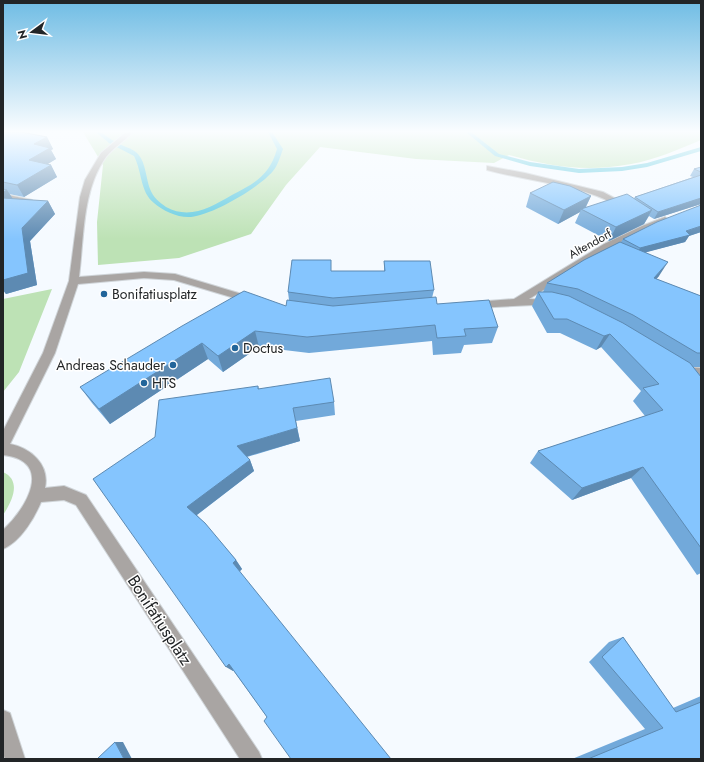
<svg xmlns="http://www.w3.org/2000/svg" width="704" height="762" viewBox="0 0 704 762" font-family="Jost,sans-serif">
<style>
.green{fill:#bde2b5}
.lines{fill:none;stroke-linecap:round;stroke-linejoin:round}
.stream{fill:#5ac8df;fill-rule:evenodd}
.minor-casing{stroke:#cfd4d8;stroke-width:2}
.minor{fill:#a9a5a3;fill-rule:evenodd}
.wall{fill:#72a9da}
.shaded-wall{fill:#5d8ab2}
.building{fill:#85c5fe;stroke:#5d8ab2}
.poi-dot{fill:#22659a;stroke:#fff;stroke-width:1.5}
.labels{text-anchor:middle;stroke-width:3;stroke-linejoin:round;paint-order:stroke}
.far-street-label{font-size:12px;fill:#222527;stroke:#fff}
.poi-label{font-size:14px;fill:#222527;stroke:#fff;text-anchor:start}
.near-street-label{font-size:17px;fill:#222527;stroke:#fff}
</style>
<rect width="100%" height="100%" fill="#f5faff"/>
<!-- green -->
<path class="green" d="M83 132H701V140C679 149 655 160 631 164 586 172 552 167 509 155L494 163 416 159 320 147 286 185 251 234 179 258 98 265 97 222 103 165Z
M52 289 19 372 3 392V299Z
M3 472C23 481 11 503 3 515Z"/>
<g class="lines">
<!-- stream -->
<path class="stream" d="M96 132C104 132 107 138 114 141 121 146 133 148 138 154 146 163 146 179 150 189 153 197 159 202 166 207 190 220 211 207 232 195 255 183 270 175 277 149L268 132H272L283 149C280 157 278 165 273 171 259 188 212 215 191 217 178 218 163 211 154 203 140 192 142 171 134 156L109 143Z
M466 132H471L499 154 530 162 579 169 622 167 647 163 701 147V151L647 167 622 171 579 173 530 166 495 156Z"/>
<!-- minor casing -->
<g class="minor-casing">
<path id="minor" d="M126 132H133C125 141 114 147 106 157 82 190 84 238 79 277L144 272 175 274 255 298 256 300 251 303 174 280 144 278 78 284 55 353 10 444C31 448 50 465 45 488L64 486 86 495 259 752 262 759H240L76 505 64 500 41 502C34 519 20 542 3 549V530C26 509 55 461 3 455V431L43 353 69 281 80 197 85 180 101 153Z
M487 166 525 173 603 192 629 206 625 208H622C614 204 605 199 597 196 561 183 523 180 487 170Z
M3 194 32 200 33 202 29 204 3 198Z
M665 217 669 220 668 222 611 248 529 299 554 300 555 302 554 304 475 308 470 305 475 302 514 299 604 244 642 226Z
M683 367 701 368V378L679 375 677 372 679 369Z
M3 710 10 713 25 759H5L3 753Z"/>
</g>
<!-- minor -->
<use href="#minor" class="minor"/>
</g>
<!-- wall -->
<path class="wall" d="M3 132 47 137 53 149 51 150 56 159 47 164 51 165 57 177 24 197 9 194 13 199 48 201 55 214 30 241 37 285 6 294 3 290Z
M701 167V204L654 219 649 216 644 224 609 241 575 223 580 212 558 224 526 207 530 193 591 196 586 207 634 198 635 197 693 177 690 176 694 169Z
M701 205V232L689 236 685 242 646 252 659 276 656 279 701 296V367H693L700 375 701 374V573L697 575 631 478 572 500 530 463 538 451 645 416 633 401 641 391 601 347 596 350 560 333H547L532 306 538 292H543L547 283 621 242 623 239Z
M331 260V271H384V261L434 290 432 298 437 304 498 327 492 343 464 345 461 353 433 355 432 341 309 353 259 347 223 372 208 359 110 424 92 403 80 387 286 306 289 300 288 292Z
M258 386 259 389 334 402 335 415 296 421 300 441 247 457 250 460 254 471 197 515 236 560 242 569 240 571 267 717 233 670V671L93 479Z
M623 637 673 708 701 696V759H572L645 729 589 662 609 642Z"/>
<!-- shaded-wall -->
<path class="shaded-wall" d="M47 137 53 149 51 150 56 159 35 172 29 160 34 144Z
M51 165 57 177 24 197 17 185Z
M7 190 15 202 3 209V192Z
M591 196 584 210 581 209 580 212 558 224 564 210Z
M701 198V204L654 219 658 212Z
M48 201 55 214 30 241 37 285 6 294 3 290V280L22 228Z
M652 210 644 224 609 241 616 227Z
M701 226V232L689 236 685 242 636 255 640 248Z
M668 262 659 276 645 292 654 278Z
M255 331 259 347 223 372 218 356Z
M610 334 601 347 596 350 604 336Z
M202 343 208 359 110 424 99 409Z
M297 428 300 441 241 458 237 446Z
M250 460 254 471 194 517 187 507Z
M643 467 631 478 572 500 582 488Z
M236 560 242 569 239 572 233 563Z
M229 664 235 668 233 671 226 667Z
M115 742H123L132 759H124Z"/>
<!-- building -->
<path class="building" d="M3 132H21L47 137 34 144 50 148 29 160 51 165 17 185 3 182Z
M701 167V172L694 169Z
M701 175V198L658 212 635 197Z
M553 182 570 186 591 196 564 210 530 193Z
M3 189 7 190 3 192Z
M627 194 652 210 616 227 581 209Z
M3 198 48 201 22 228 28 273 3 280Z
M701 205V226L686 231 690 235 640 248 623 239 657 222Z
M620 242 668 262 654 278 701 296V353H697L633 315 578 289 547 283 584 260Z
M292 260H331V271H385L384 261H430L434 290 333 298 288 292Z
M244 291 286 306 287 300 333 306 436 297 437 304 489 300 498 327 464 329 466 336 437 338 435 325 307 337 255 331 218 356 202 343 99 409 80 387 182 326Z
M538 292H552L569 296 623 323 690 363 701 377V548L643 467 582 488 538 451 663 410 643 388 659 384 610 334 604 336 567 319H554Z
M330 378 334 402 293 408 297 428 237 446 250 460 187 507 205 523 236 560 233 563 391 759H291L264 721 267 717 247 689 229 664 226 667 93 479 155 437 159 400 258 386V389Z
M623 637 676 712 701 702V759H588L663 728 602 657Z
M115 742 124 759H99L98 758Z"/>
<!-- sky -->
<linearGradient id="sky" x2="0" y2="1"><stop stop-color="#6fbce4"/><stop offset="0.55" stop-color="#fafdff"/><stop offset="1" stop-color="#fafdff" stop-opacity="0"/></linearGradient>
<rect width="704" height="239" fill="url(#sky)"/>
<!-- markers -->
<g class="poi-dot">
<circle cx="104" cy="294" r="4"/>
<circle cx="235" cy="348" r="4"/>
<circle cx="173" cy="365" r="4"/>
<circle cx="144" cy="383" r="4"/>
</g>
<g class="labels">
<!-- far-street labels -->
<g class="far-street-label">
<text transform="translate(590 244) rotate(-29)" y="4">Altendorf</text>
</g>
<!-- poi labels -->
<g class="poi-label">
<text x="112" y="299">Bonifatiusplatz</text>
<text x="243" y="353">Doctus</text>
<text x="165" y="370" text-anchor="end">Andreas Schauder</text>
<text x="152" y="388">HTS</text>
</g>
<!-- near-street labels -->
<g class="near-street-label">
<text transform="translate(160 620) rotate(57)" y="6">Bonifatiusplatz</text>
</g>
</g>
<!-- border -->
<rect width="704" height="762" fill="none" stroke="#222527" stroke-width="8"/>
<!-- north arrow -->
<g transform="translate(32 32) rotate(255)" stroke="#ffffff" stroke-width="3" paint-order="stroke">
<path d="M0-3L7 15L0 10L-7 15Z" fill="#222527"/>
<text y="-6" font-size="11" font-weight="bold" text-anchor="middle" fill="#222527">N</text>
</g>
</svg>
